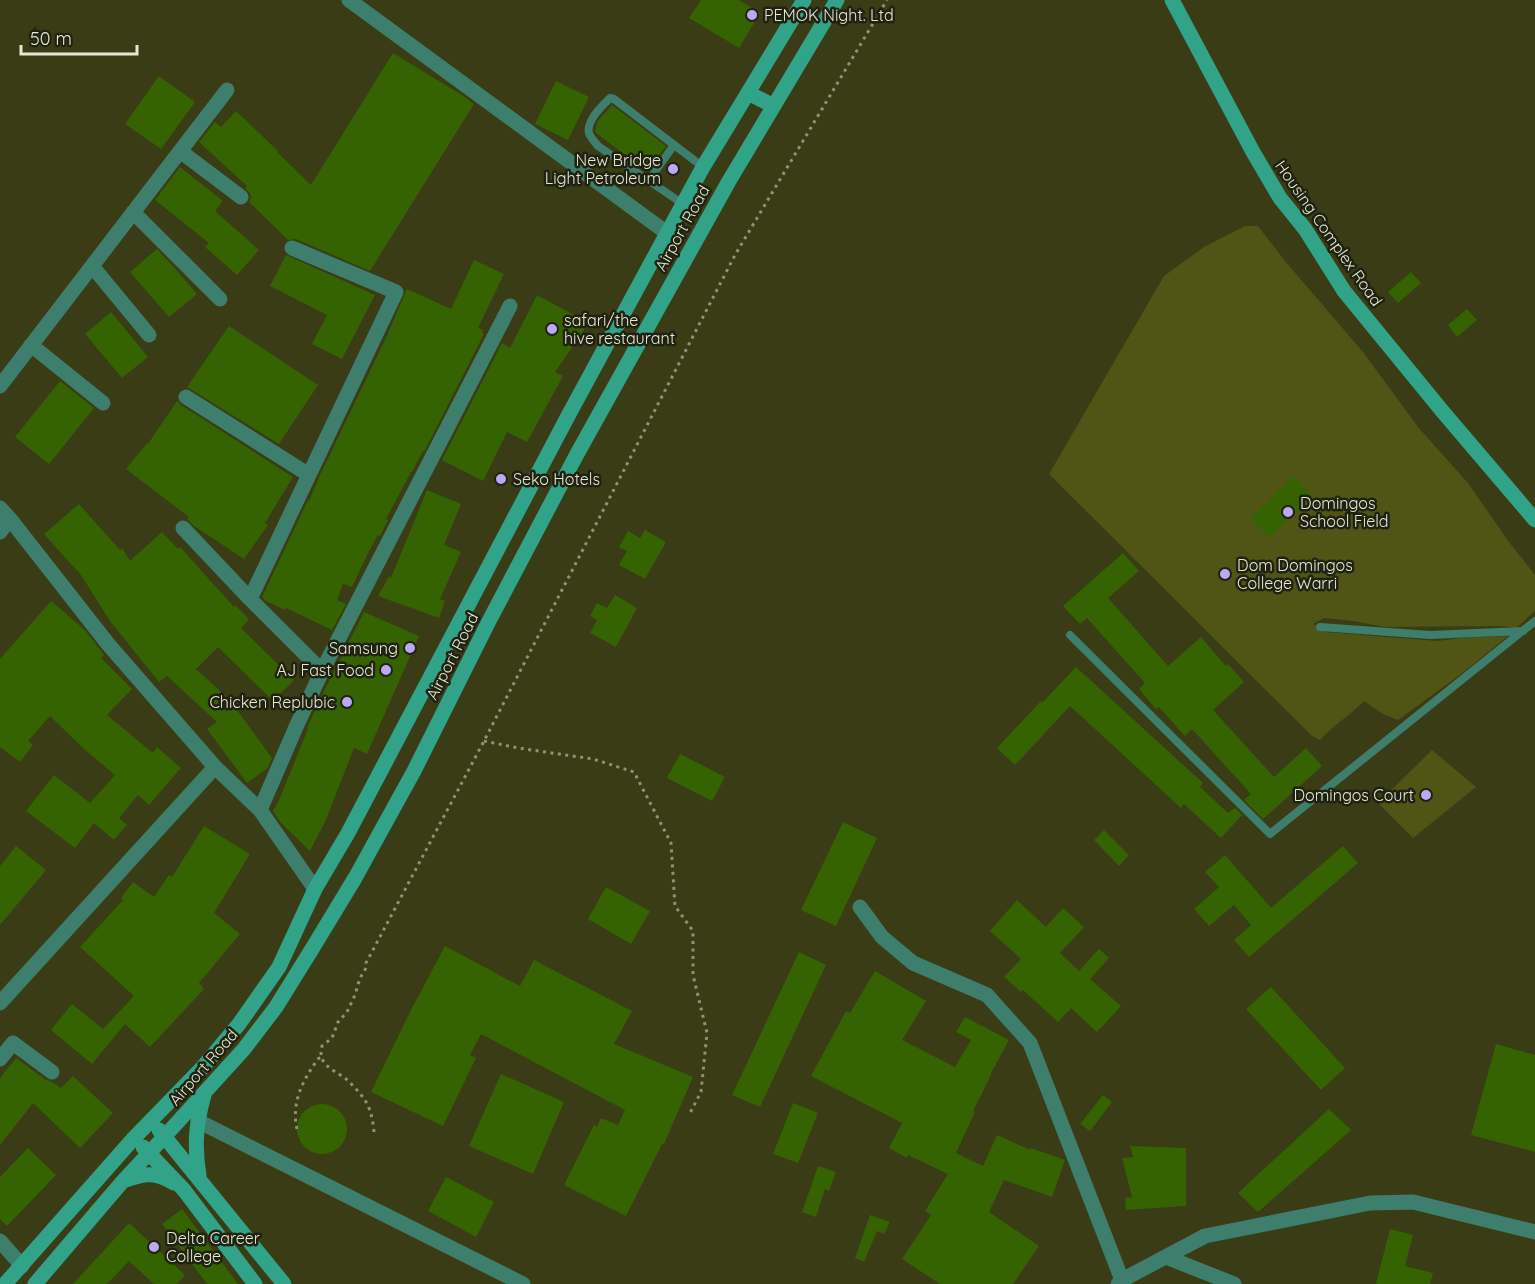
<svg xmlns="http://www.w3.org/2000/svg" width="1535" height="1284" viewBox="0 0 1535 1284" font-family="Quicksand,sans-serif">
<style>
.green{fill:#505515}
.building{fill:#366301}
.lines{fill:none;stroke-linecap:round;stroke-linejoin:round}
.path{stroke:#8f9274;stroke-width:3;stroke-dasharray:3 4.5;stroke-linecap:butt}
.lane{stroke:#3e7e6c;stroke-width:8}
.street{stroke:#3e7e6c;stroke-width:15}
.secondary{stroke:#31a388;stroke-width:15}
.poi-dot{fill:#baaaf6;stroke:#202211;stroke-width:2}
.labels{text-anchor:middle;stroke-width:5;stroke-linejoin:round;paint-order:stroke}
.poi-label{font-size:16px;fill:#e5e8d3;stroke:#202211;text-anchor:start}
.street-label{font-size:16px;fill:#e5e8d3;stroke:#202211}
</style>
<rect width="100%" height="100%" fill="#393c15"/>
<!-- green -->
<path class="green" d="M1245 226H1258L1285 261 1363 352 1418 427 1468 483 1509 542 1535 575V611L1516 628 1503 626 1385 627 1353 621 1324 618 1313 624 1325 632 1438 641 1462 638 1508 636 1465 671 1398 720 1383 714 1364 701C1350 716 1333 725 1320 740L1312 736 1049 474 1164 276 1204 247Z
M1432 750 1476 787 1413 838 1378 803Z"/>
<!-- building -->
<path class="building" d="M701 0H739L760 13 739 48 689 18Z
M393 53 462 95 474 104 370 271 296 239 288 240 249 202 251 198 250 193 245 188 247 186 199 142 215 122 221 127 236 111 278 151 277 152 311 185Z
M159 76 195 102 161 149 125 124Z
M556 81 589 97 568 140 535 124Z
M612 105 666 146 647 172 595 132 597 122Z
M180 167 223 201 215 211 259 250 237 275 205 247 209 243 155 200Z
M157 249 172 265 197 294 169 317 130 272Z
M286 255 375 295 342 359 312 344 327 315 270 286Z
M474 260 504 274 478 328 483 330 482 333 484 334 424 452 423 451 412 472H411L386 519 388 520 380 536 378 535 368 553 352 587 343 584 337 600 346 604 332 630 286 608 285 610 266 601 262 597 308 500 309 501 320 475 385 340 407 289 451 309Z
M1411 272 1421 283 1398 303 1388 292Z
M537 295 589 323 555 372 563 376 527 442 507 432 483 481 442 460 502 343 510 348Z
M1467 309 1477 320 1457 337 1448 325Z
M111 312 148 357 122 378 85 334Z
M229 326 318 385 279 444 187 387Z
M60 381 94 408 49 464 15 437Z
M177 401 181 405 293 477 265 523 268 525 244 559 194 526 187 519 189 517 126 469 147 443 148 444Z
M1293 476 1313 496 1270 538 1250 519Z
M427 490 461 504 444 545 461 552 440 599 445 601 439 618 378 596 389 576 391 578Z
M79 504 120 550 122 548 130 561 162 532 178 549 180 547 234 607 235 605 249 619 241 628 294 680 273 701 218 647 196 669 229 699 272 758 268 768 247 783 207 729 217 722 167 676 159 682 110 621 81 575 44 534Z
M645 530 666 542 645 579 619 565 627 551 619 547 628 531 640 538Z
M1123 553 1139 571 1108 598 1168 666 1201 637 1226 666 1228 664 1244 682 1213 710 1274 777 1306 748 1322 766 1263 819 1244 800 1251 794 1192 729 1185 736 1159 707 1156 709 1139 689 1145 683 1087 618 1080 624 1063 606Z
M615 595 637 608 616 647 590 633 597 620 590 616 597 603 607 608Z
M51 601 85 630 104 655 101 658 132 689 107 715 153 753 157 747 181 768 149 805 138 795 119 818 127 825 114 840 94 823 75 848 26 811 54 775 90 803 115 775 84 749 50 716 28 741 33 745 20 762 0 747V659Z
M364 612 419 636 367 754 354 748 325 822 310 851 281 823 273 811 279 800 308 729 307 728 321 697Z
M1076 667 1203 783 1200 787 1228 813 1235 808 1242 815 1221 838 1184 804 1181 808 1070 706 1015 765 997 748 1041 701 1042 703Z
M680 754 725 777 712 801 667 778Z
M843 822 877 838 836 926 801 910Z
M204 826 250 854 214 913 240 934 199 983 204 989 150 1047 125 1024 92 1064 51 1030 72 1004 103 1029 134 996 80 947 123 900 121 898 133 882 154 897 169 875 172 877Z
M1104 830 1129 855 1119 866 1094 840Z
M16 846 46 870 0 925V866Z
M1343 846 1358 863 1249 957 1234 940 1251 925 1234 905 1209 926 1194 909 1219 887 1205 872 1225 855 1271 908Z
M606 887 650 911 631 944 588 919Z
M1017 900 1046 927 1063 908 1084 927 1060 953 1079 971 1099 949 1109 958 1090 979 1121 1006 1097 1032 1071 1008 1058 1022 1023 990 1021 992 1004 977 1021 959 990 931Z
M445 946 520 986 534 960 632 1011 614 1044 693 1077 664 1144H662L626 1216 564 1185 594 1125 597 1127 601 1118 618 1125 625 1110 481 1034 470 1055 476 1058 443 1126 371 1092 410 1012Z
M799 952 826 965 760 1107 732 1095Z
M875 971 926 1001 902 1040 955 1067 971 1040 956 1032 965 1017 1009 1040 990 1075H991L973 1111 975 1112 956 1153 983 1166 997 1135 1030 1150 1031 1148 1065 1160 1052 1197 1004 1180 989 1212 1039 1246 1013 1284H940L902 1259 931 1215 925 1211 948 1174 908 1155 907 1158 889 1148 902 1123 811 1076 846 1011 850 1013Z
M1271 987 1345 1068 1321 1090 1246 1009Z
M1496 1044 1535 1055V1152L1471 1135Z
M16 1058 46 1080 52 1082 61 1088 73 1076 113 1113 80 1148 33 1103 0 1145V1078Z
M501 1074 564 1102 533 1174 469 1146Z
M1103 1095 1112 1102 1090 1131 1080 1124Z
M793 1103 818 1113 798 1163 773 1154Z
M297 1129a25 25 0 1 1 50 0a25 25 0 1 1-50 0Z
M1329 1109 1351 1130 1258 1212 1238 1193Z
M1130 1146 1186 1148V1206L1126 1210 1125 1198 1132 1197 1122 1158 1133 1157Z
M28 1148 56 1175 7 1226 0 1219V1177Z
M818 1166 836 1172 829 1191 825 1189 816 1217 802 1212Z
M446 1177 494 1202 476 1237 428 1211Z
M182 1209 238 1284H207L162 1224Z
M870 1215 890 1222 884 1234 877 1231 864 1262 855 1258Z
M129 1223 185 1275 177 1284H154L129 1261 107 1284H73Z
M1390 1229 1413 1235 1405 1266 1433 1273 1430 1284H1376Z"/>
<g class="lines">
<!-- path -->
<path class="path" d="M484 741 518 748 593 759 634 772 671 843 675 906 693 931V975L707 1033 701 1092 690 1113
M297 1129C291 1102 303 1080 318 1059L321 1057
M374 1132C373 1119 370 1106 362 1096 357 1090 351 1083 345 1078 332 1069 317 1064 322 1046L332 1038 338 1022 347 1012 355 995 360 978 366 968V963L484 741 735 255 887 0"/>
<!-- lane -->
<path class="lane" d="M649 180 674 145
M683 204 598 146C595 142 590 137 589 133 586 121 602 106 610 98L614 99 703 167
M1320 627 1430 635 1523 631
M1070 635 1270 834 1535 621"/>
<!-- street -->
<path class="street" d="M349 0 667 233
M180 151 241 197
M133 212 220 299
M92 266 149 335
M31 345 103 403
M0 386 227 90
M186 397 309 475
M0 508 10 519 108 644 215 767 260 810 315 889
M183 528 250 599 322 671
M0 532 10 519
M250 599 396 292 292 248
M260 810 296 727 322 671 510 306
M860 907 882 937 913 963 987 995 1030 1043 1122 1280
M0 1003 215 767
M0 1059 13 1043 52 1072
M198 1121 523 1284
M0 1241 22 1266
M1166 1257 1234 1284
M1118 1284 1122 1280 1205 1236 1370 1203 1413 1202 1535 1232"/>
<!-- secondary -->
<path class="secondary" d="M1172 0 1253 152 1280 198 1305 229 1344 291 1443 412 1535 520
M748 93 774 106
M159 1130 284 1284
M143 1147 184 1190 255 1284
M199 1175C194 1145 196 1124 204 1095
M126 1180C145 1173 156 1172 174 1183
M5 1284 133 1139 202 1068 239 1024 279 967 315 889 348 833 568 416 703 167 804 0
M35 1284 123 1181 165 1136 244 1049 276 1007 312 949 355 878 414 771 489 621 577 454 729 181 837 0"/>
</g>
<!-- markers -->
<g class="poi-dot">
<circle cx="752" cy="15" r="6"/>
<circle cx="673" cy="169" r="6"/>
<circle cx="552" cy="329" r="6"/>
<circle cx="501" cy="479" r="6"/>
<circle cx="1288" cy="512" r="6"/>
<circle cx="1225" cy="574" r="6"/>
<circle cx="410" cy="648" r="6"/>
<circle cx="386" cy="670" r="6"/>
<circle cx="347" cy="702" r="6"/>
<circle cx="1426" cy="795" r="6"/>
<circle cx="154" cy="1247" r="6"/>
</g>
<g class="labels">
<!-- poi labels -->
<g class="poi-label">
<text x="764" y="21">PEMOK Night. Ltd</text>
<text x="661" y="166" text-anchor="end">New Bridge<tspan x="661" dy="18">Light Petroleum</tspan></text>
<text x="564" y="326">safari/the<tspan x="564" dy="18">hive restaurant</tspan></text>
<text x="513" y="485">Seko Hotels</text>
<text x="1300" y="509">Domingos<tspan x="1300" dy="18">School Field</tspan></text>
<text x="1237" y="571">Dom Domingos<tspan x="1237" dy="18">College Warri</tspan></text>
<text x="398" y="654" text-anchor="end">Samsung</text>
<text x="374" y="676" text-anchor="end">AJ Fast Food</text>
<text x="335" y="708" text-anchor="end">Chicken Replubic</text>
<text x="1414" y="801" text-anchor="end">Domingos Court</text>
<text x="166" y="1244">Delta Career<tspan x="166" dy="18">College</tspan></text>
</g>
<!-- street labels -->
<g class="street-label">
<text transform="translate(682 228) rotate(-61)" y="6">Airport Road</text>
<text transform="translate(1329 233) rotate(55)" y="6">Housing Complex Road</text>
<text transform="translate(452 656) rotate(-63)" y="6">Airport Road</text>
<text transform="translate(203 1067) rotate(-49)" y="6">Airport Road</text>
</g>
</g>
<!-- scale -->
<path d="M21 45v9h116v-9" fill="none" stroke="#e5e8d3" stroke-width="3"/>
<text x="30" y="45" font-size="18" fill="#e5e8d3" stroke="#202211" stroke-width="4.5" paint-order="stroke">50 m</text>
</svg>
